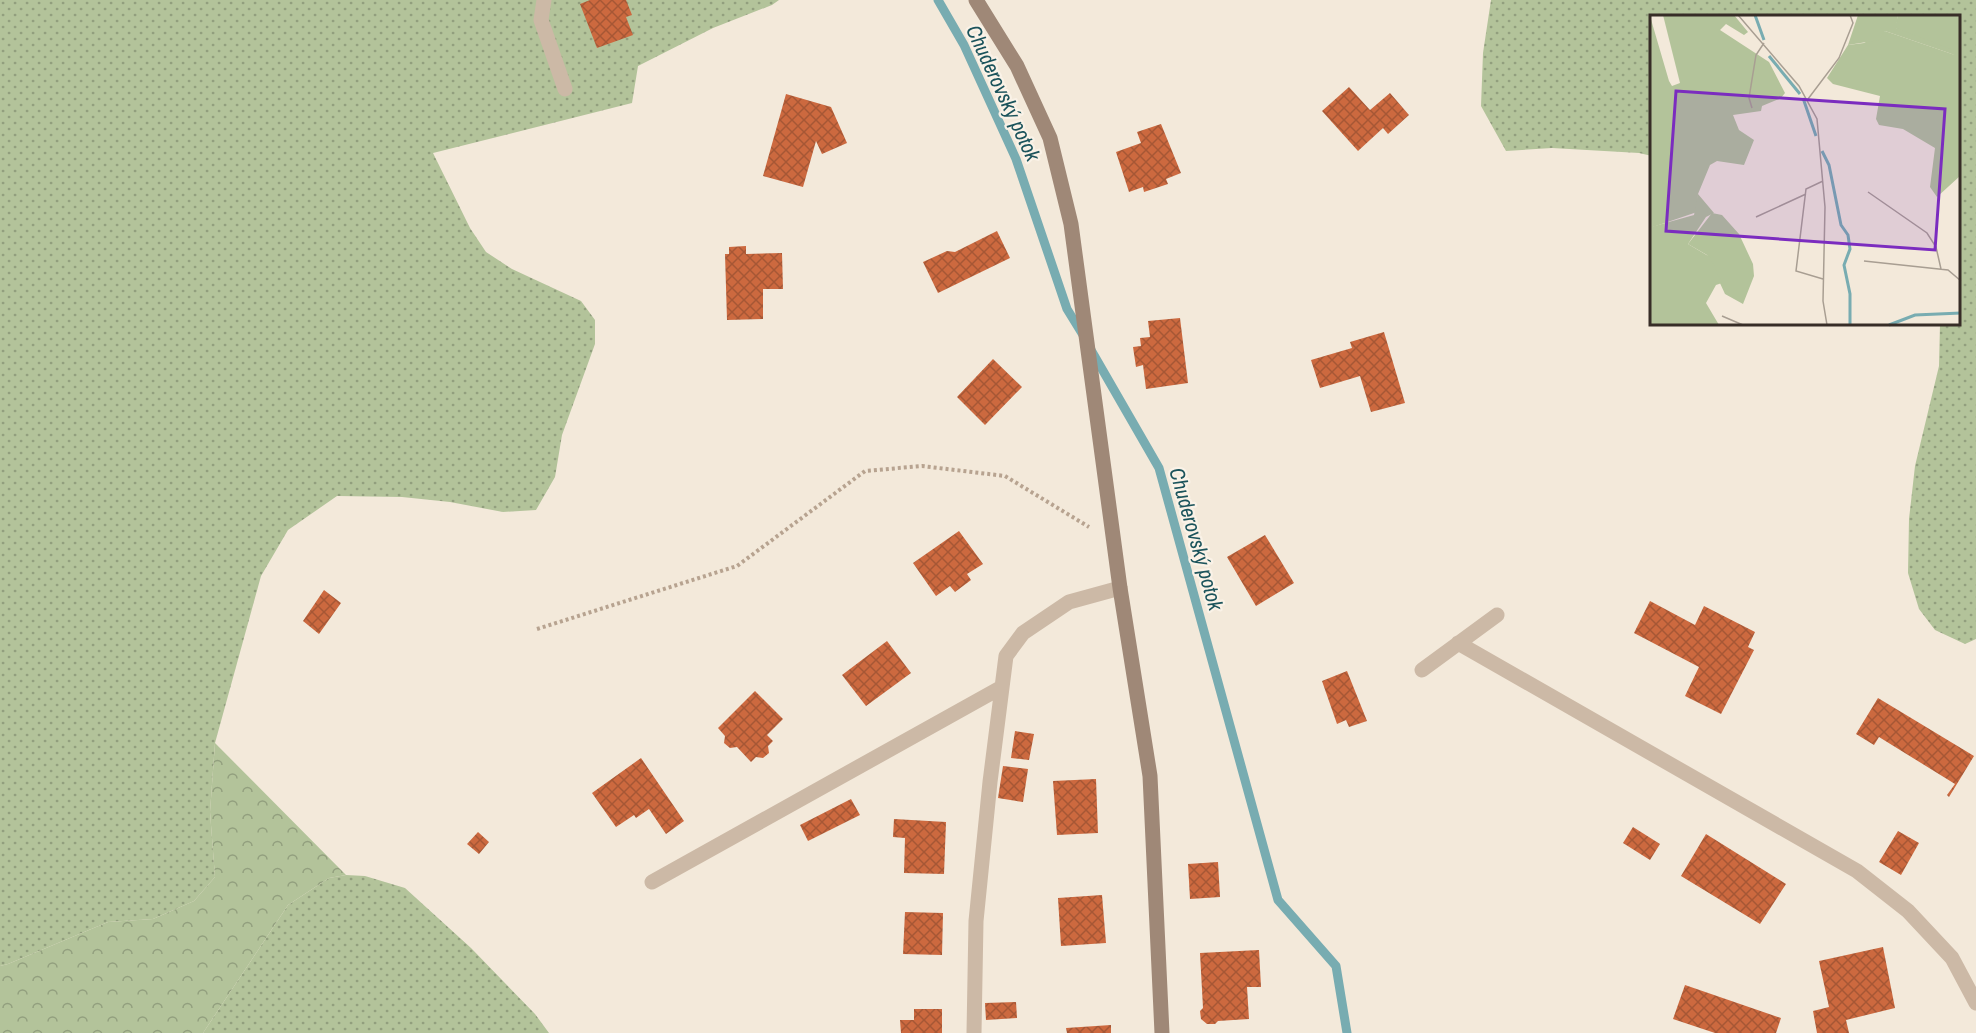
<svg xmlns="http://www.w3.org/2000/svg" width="1976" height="1033" viewBox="0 0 1976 1033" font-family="'Archivo Narrow',sans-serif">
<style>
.grass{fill:url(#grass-dots)}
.forest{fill:url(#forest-crowns)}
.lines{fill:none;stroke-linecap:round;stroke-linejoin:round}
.stream{stroke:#78acb1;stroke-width:9}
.building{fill:url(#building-cross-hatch)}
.path{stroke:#b7a390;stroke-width:4;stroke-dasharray:3 3;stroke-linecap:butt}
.street{stroke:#ccb9a6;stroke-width:15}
.secondary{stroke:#9f8877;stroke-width:15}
.labels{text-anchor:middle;stroke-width:4.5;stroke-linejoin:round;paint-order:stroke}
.water-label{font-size:21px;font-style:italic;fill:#1b535b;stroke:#faf2e7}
.inset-river{fill:none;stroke:#78acb1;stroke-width:3}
.inset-road{fill:none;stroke:#a89e92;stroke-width:1.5}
.view{fill:#7b2cbf;fill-opacity:0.15;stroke:#7b2cbf;stroke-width:3}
.inset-edge{fill:none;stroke:#372d27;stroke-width:3}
</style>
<defs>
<pattern id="grass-dots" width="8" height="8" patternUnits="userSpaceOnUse" patternTransform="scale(1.5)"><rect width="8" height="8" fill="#b3c39a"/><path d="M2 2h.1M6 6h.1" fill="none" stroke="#929f7e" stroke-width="1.8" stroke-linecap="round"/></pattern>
<pattern id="forest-crowns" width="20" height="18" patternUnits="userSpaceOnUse" patternTransform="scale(1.5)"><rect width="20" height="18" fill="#b3c39a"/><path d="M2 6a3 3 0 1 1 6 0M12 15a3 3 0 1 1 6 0" fill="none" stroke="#929f7e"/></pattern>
<pattern id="building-cross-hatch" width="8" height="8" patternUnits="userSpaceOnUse" patternTransform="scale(1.5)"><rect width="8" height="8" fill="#cc693f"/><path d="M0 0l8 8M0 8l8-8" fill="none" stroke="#a65735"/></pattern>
</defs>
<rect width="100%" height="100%" fill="#f3e9da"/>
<!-- grass -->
<path class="grass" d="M0 0H779L772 5 713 28 638 66 632 103 433 153 470 228 486 252 512 269 581 301 595 320V344L562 435 555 477 536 510 503 512 450 502 402 497 337 496 288 530 261 576 215 743 210 812 215 877 194 901 153 919 108 922 8 964 0 966Z
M1491 0H1976V639L1965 644 1935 630 1919 609 1908 573 1909 519 1915 466 1939 366 1940 324H1960V16H1652V156L1639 153 1552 148 1506 151 1481 106 1483 53Z
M346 875 365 876 405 888 471 948 535 1014 549 1033H203L288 905 329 878Z"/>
<!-- forest -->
<path class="forest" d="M215 743 346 875 329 878 288 905 203 1033H0V966L8 964 108 922 153 919 194 901 215 877 210 812Z"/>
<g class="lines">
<!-- stream -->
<path class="stream" d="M938 0 964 45 1016 159 1067 309 1083 335
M1091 350 1159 468 1278 900 1336 966 1347 1033"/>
</g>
<!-- building -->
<path class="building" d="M590 0H626L632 15 626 17 633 35 597 48 580 4Z
M1349 87 1370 110 1390 93 1409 115 1388 134 1383 128 1358 151 1322 111Z
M786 94 831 107 847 143 822 154 816 141 803 187 763 176Z
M1161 124 1181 173 1166 179 1168 184 1144 192 1143 187 1129 192 1116 152 1141 143 1137 132Z
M997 231 1010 258 938 293 923 262 947 251 955 252Z
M746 246V254L782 253 783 289H763V319L727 320 725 254H729V247Z
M1180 318 1188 383 1146 389 1143 365 1136 367 1133 347 1141 346 1140 338 1150 337 1148 321Z
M1384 332 1405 403 1371 412 1360 376 1320 388 1311 360 1352 348 1350 342Z
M993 359 1022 387 985 425 957 397Z
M959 531 983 564 967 574 971 580 955 592 950 586 936 596 913 563Z
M1265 535 1294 583 1256 606 1227 557Z
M324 590 341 603 319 634 303 621Z
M1650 601 1695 625 1704 606 1755 632 1748 647 1754 650 1721 714 1685 696 1699 667 1634 633Z
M887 641 911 673 866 706 842 675Z
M1347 671 1367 721 1349 727 1346 720 1337 724 1322 681Z
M755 691 783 719 767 735 773 741 768 746 769 753 763 758 756 757 751 762 737 747 730 748 724 743 725 736 718 728Z
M1878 698 1974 756 1949 797 1947 795 1955 784 1879 737 1874 745 1856 734Z
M1015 731 1034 734 1029 760 1011 758Z
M641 758 684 821 666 834 649 809 636 818 634 815 616 827 592 793Z
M1003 766 1028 769 1023 802 998 798Z
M1096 779 1098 833 1057 835 1053 781Z
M851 799 860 815 808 841 800 825Z
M894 819 946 822 944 874 904 873 905 838 893 837Z
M1633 827 1660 844 1650 860 1623 843Z
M1898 831 1919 843 1901 875 1879 862Z
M478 832 489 842 479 854 467 844Z
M1706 834 1786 884 1760 924 1681 876Z
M1218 862 1220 897 1190 899 1188 864Z
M1102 895 1106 943 1061 946 1058 898Z
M905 912 943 913 942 955 903 954Z
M1883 947 1895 1008 1846 1020 1849 1033H1817L1813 1011 1829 1007 1819 961Z
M1259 950 1261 987H1247L1249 1019 1218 1021 1215 1024H1207L1201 1019 1200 1011 1203 1008 1200 953Z
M1685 985 1781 1018 1776 1033H1715L1673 1019Z
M1016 1002 1017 1018 986 1020 985 1003Z
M914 1009H942V1033H901L900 1020H914Z
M1111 1025V1033H1067L1066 1028Z"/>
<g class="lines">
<!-- path -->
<path class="path" d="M537 629 737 566 865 471 922 466 1005 476 1089 527"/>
<!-- street -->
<path class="street" d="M544 0 541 20 565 89
M1458 643 1857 871 1908 911 1952 958 1976 1003
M1422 670 1497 615
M652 882 1002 687
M974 1033 976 921 990 782 1006 656 1023 633 1069 602 1120 588"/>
<!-- secondary -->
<path class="secondary" d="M976 0 1017 66 1050 138 1071 224 1120 588 1150 776 1162 1033"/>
</g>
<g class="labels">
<!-- water labels -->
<g class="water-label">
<text transform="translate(1003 93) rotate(65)" y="7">Chuderovský potok</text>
<text transform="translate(1196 539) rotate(74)" y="7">Chuderovský potok</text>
</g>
</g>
<!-- overview -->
<g transform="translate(1650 15)">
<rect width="310" height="310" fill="#f3e9da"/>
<path d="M13 0H84L98 17 94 20 76 9 70 15 119 47 135 78 131 83 112 91 111 96 83 100 89 115 104 125 94 150 67 146 60 150 48 179 47 197 0 213V1L19 66 22 71 30 68ZM248 0H310V161L287 182 280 172 285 133 253 114 229 110 226 104 230 81 183 69 177 63 198 30 214 28 235 16 305 40 245 13ZM62 198 72 200 89 219 103 249 104 261 93 289 75 279 57 240 38 229Z" fill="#b3c39a"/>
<path d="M208 0H248L246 13 306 36 305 40 235 16 229 25 198 30ZM48 179 64 198 56 202 38 229 60 242 72 268 66 270 56 288 69 310H0L1 212 44 200Z" fill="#b3c39a"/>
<path class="inset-river" d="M105 0 114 25M119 41 150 79M153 83 166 121M172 136 179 150 191 210 198 220 200 234 194 250 200 279V310M239 310 265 300 311 298"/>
<path class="inset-road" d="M88 0 149 71 167 104 175 192 173 286 177 310M158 84 189 43 203 8 200 0M102 93 99 83 106 40 114 28M173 166 156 174 146 256 173 264M218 177 277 218 286 232 291 254M106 202 156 179M214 246 298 255 311 266M72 301 93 310"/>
<path class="view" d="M26 76 295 94 285 235 16 216Z"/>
<rect width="310" height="310" class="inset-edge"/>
</g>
</svg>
